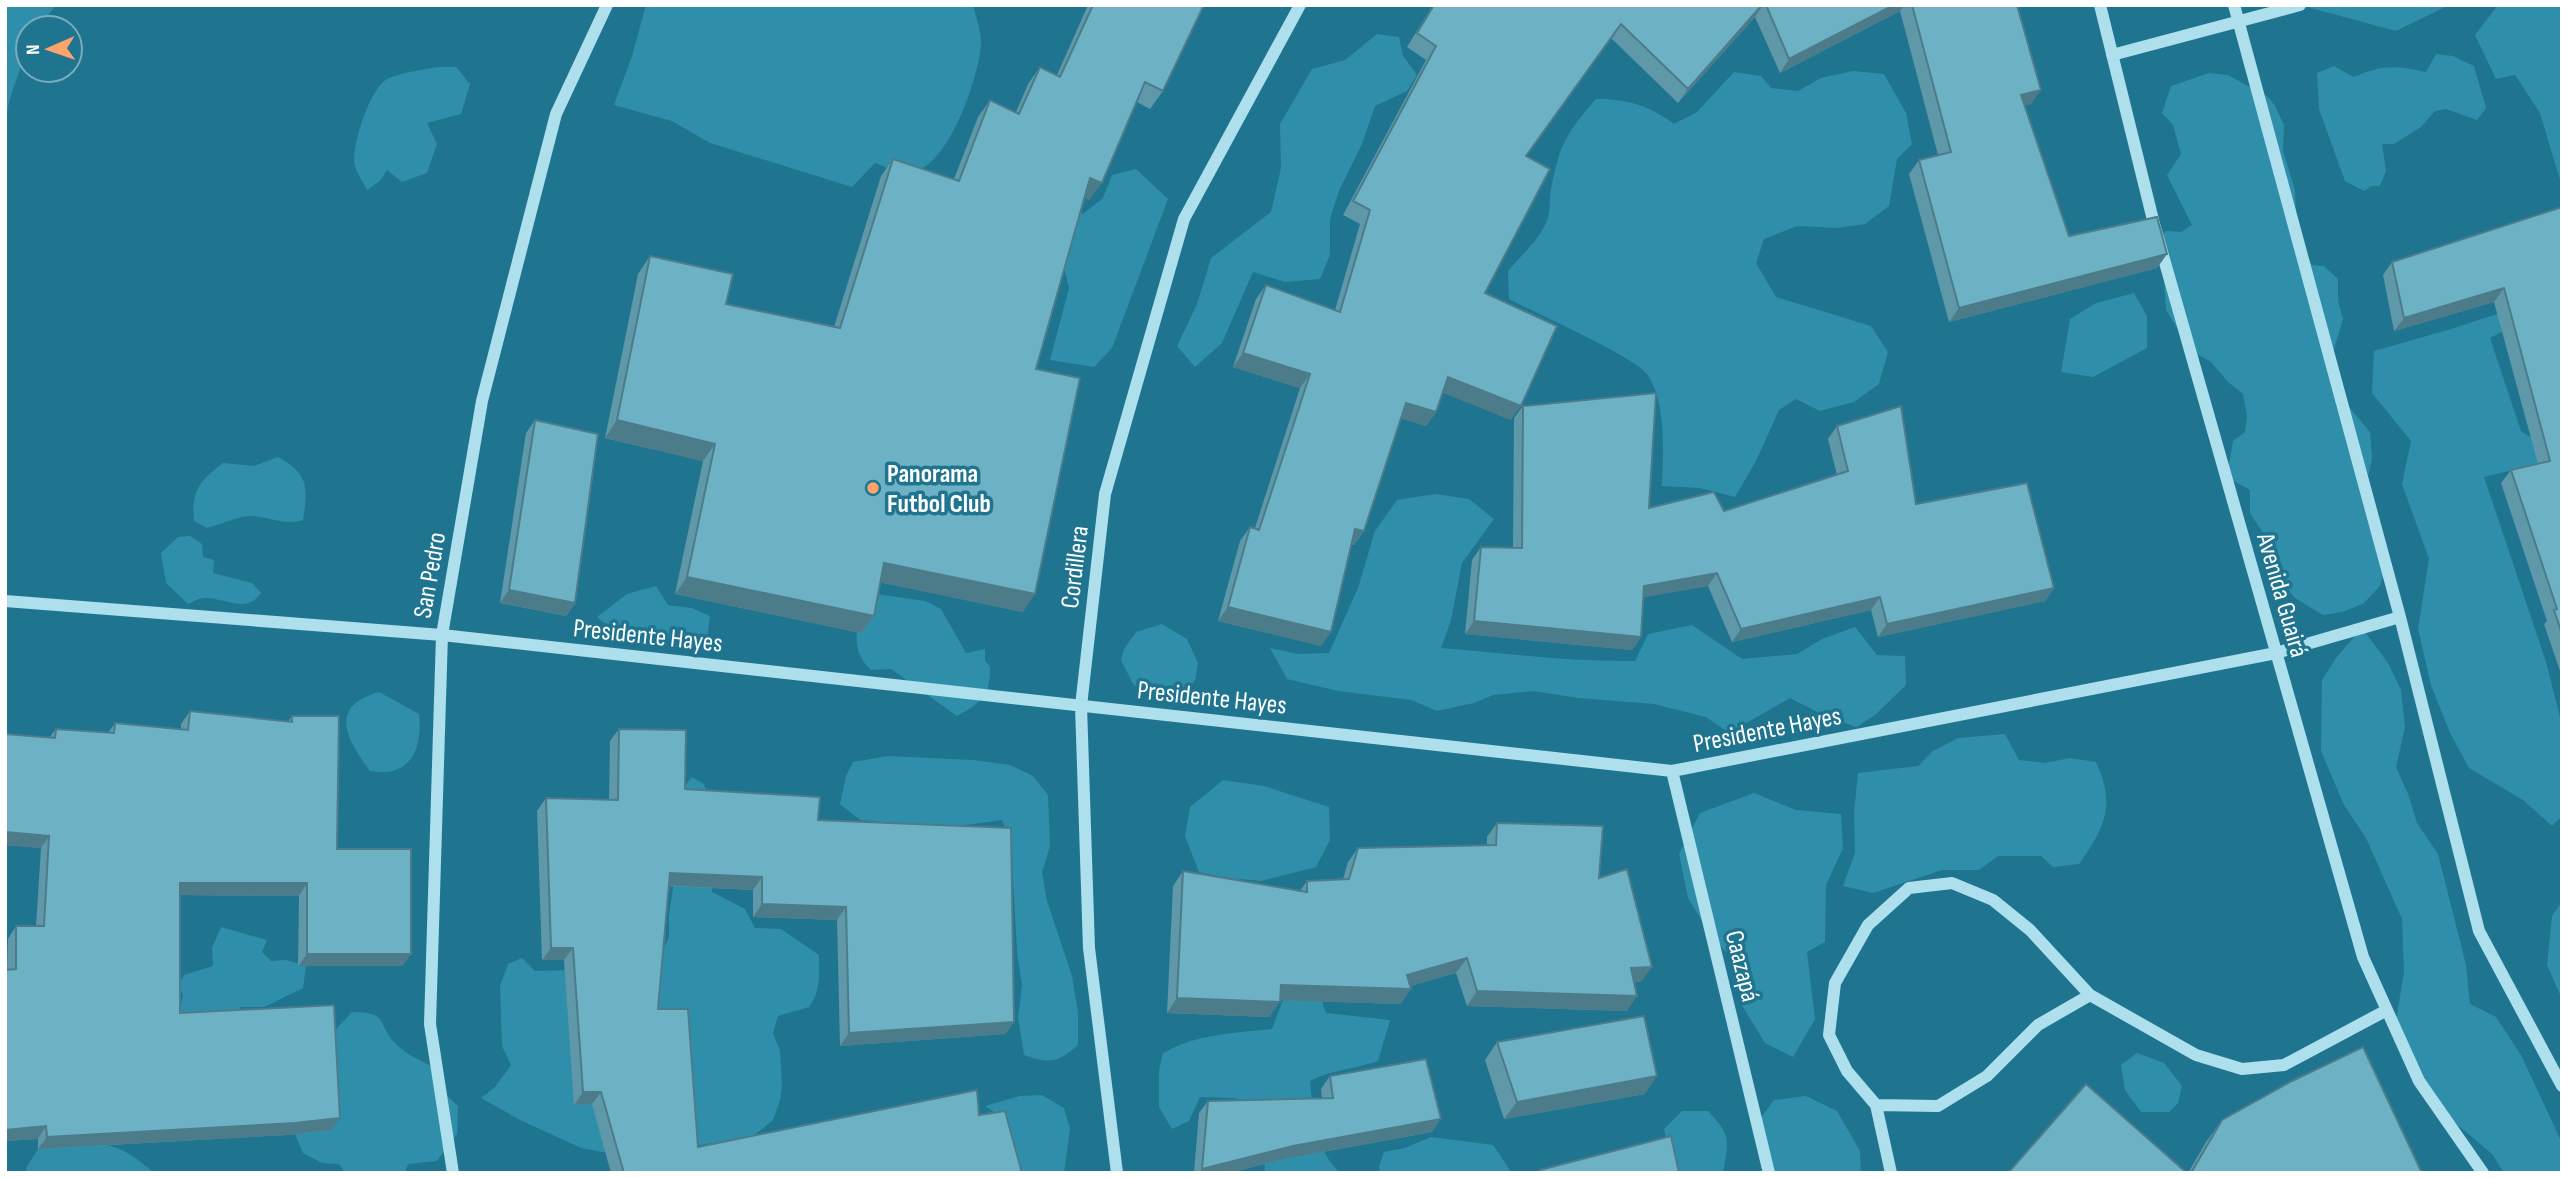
<svg xmlns="http://www.w3.org/2000/svg" width="2567" height="1178" viewBox="0 0 2567 1178" font-family="'Sofia Sans Condensed',sans-serif">
<style>
.green{fill:#2f8faa}
.lines{fill:none;stroke-linecap:round;stroke-linejoin:round}
.minor{stroke:#aedfed;stroke-width:12}
.wall{fill:#5e98a9}
.shaded-wall{fill:#4c7c8a}
.building{fill:#6db1c5;stroke:#4c7c8a;stroke-width:2}
.poi-dot{fill:#fba46d;stroke:#1f748f;stroke-width:2.5}
.labels{text-anchor:middle;stroke-width:7;stroke-linejoin:round;paint-order:stroke}
.poi-label{font-size:26px;font-weight:bold;fill:#fff;stroke:#1f748f;text-anchor:start}
.street-label{font-size:26px;fill:#fff;stroke:#1f748f}
</style>
<rect width="100%" height="100%" fill="#1f748f"/>
<!-- green -->
<path class="green" d="M5 5H56L38 28H28C28 62 7 92 5 127Z
M646 5H973C976 17 981 31 981 42 980 75 947 176 905 173 896 173 884 166 875 163L852 187 710 143 672 121 614 105 632 56Z
M2300 5H2449L2396 31Z
M2498 5H2562V187L2540 113 2515 75 2496 79 2475 35Z
M1377 34 1399 37 1403 56 1417 75 1407 91 1375 106 1362 144 1339 191 1330 219V255L1320 279 1285 282 1253 272 1222 343 1195 367 1177 346 1197 304 1211 258 1271 212 1281 168 1280 124 1312 69 1345 60Z
M2436 54 2453 56 2474 66 2486 108 2477 120 2446 109 2435 111 2421 127 2394 144H2382L2386 171 2380 186H2372L2364 191 2345 181 2319 109 2317 73 2334 66 2353 77C2384 65 2393 65 2426 72Z
M437 67H456L470 84 461 114 427 123 437 144 427 173 402 182 387 170 380 181 367 190C363 181 354 170 354 160 354 141 370 86 389 78 403 72 422 70 437 67Z
M1853 71 1884 74 1906 113 1912 144 1897 159 1889 206 1865 224 1836 228 1797 226 1764 239 1756 263 1776 297 1871 326 1888 352 1879 384 1854 402 1820 411 1796 399 1779 410 1756 461 1735 497 1700 488 1662 486C1663 453 1667 403 1647 374 1633 356 1535 313 1509 299L1508 271C1521 255 1540 240 1547 220 1551 211 1549 199 1551 189 1560 143 1566 134 1596 99 1628 99 1648 105 1674 124L1697 112 1734 72 1761 76 1771 88 1798 91 1821 78Z
M2209 73 2228 75 2268 97 2275 106 2284 125 2283 151 2295 190 2297 241 2312 265 2324 266 2338 279V301L2343 319 2330 362 2339 395 2370 432 2372 459 2365 490 2386 565 2380 586 2363 604 2342 612 2323 615 2295 598 2273 572 2266 538 2250 513V490L2230 479 2228 469 2233 441 2245 432 2247 416 2243 394 2228 382 2210 361 2185 348 2177 328 2166 310 2163 266 2158 239 2166 231 2181 232 2192 225 2167 175 2181 154 2173 125 2162 113 2171 86Z
M1136 169 1168 199 1112 348 1094 367 1050 360 1069 288 1062 258 1052 195 1083 214 1103 198 1112 175Z
M2134 293 2147 316V348L2093 377 2061 372 2070 319 2096 303Z
M2540 300 2517 324 2490 338 2521 431 2562 458 2484 477 2546 662 2562 725V816L2552 826 2523 800 2469 768 2450 733 2431 685 2418 629 2429 559 2402 484 2411 441 2372 393 2374 351 2451 329Z
M278 457C309 474 308 487 303 520 284 526 269 516 249 516 240 516 218 525 207 528L194 521C191 490 200 481 223 463L254 466Z
M1435 494 1469 499 1494 519 1462 563 1451 620 1441 648C1506 653 1569 662 1635 661L1648 634 1692 625 1742 659 1797 654 1822 639 1855 627 1877 655 1905 656 1906 685 1875 715 1856 727 1823 715 1790 698 1729 733 1706 717 1654 704 1578 698 1533 691 1493 695 1474 703 1437 711 1411 700 1338 691 1287 679 1270 648 1298 654 1329 653 1358 588 1375 531 1397 500Z
M190 536 202 544 203 557 214 560 213 573 252 583 261 593C246 615 225 597 204 598 199 598 193 602 188 604L166 583 161 553 178 537Z
M656 586 668 605 692 608 710 616 707 639 623 638 597 617 627 594Z
M869 593 925 601 941 609 966 653 985 649V661L990 666C991 695 981 703 957 716L891 669 871 670C846 647 859 620 869 593Z
M1162 624 1187 639 1198 663 1195 680 1185 695 1162 701 1147 696 1133 684 1121 660 1124 649 1136 632Z
M2362 628 2388 663 2401 690 2405 727 2396 767 2408 794 2417 823 2438 854 2466 965 2470 1004 2496 1017 2521 1055 2562 1143 2560 1173H2504L2492 1154 2441 1111 2395 1027 2404 972 2402 919 2366 838 2344 805 2321 751 2322 680 2336 658Z
M379 692 419 714C423 750 410 778 370 771 347 740 327 707 379 692Z
M2005 734 2019 760 2045 763 2070 758 2096 762C2116 804 2105 828 2079 864L2053 867 2041 856H1998L1979 870H1942L1873 893 1843 886 1855 853 1854 813 1858 773 1918 766 1933 751 1958 738Z
M888 756 973 760 1010 765 1033 776 1048 795 1050 846 1042 873 1047 901 1072 976 1078 1012V1045C1058 1063 1049 1064 1024 1055L1018 1018 1022 985 1017 952 1011 842 1002 820 966 825 922 826 860 820 840 804 846 776 853 762Z
M692 777 704 784 715 822 712 892 745 909 755 928 781 929 819 955C819 975 821 991 809 1007L778 1016 773 1033 780 1051 782 1086 780 1100 773 1120 752 1137 693 1146 602 1152 581 1148 520 1120 481 1098 495 1087 511 1065 502 1046 500 986 508 964 522 958 535 971 655 968 669 937V915L675 875 682 789Z
M1223 780 1264 786 1329 807 1330 840 1316 867 1261 881 1229 878 1199 872 1185 836 1190 807Z
M1754 793 1796 810 1841 814 1843 848 1826 885 1825 942 1807 952 1815 1019 1793 1057 1765 1043 1740 1002 1732 958 1712 937 1688 898 1679 854 1700 813Z
M2562 901V999L2547 965 2552 916Z
M221 927 267 940 262 952 271 961 286 960 306 966 303 988 264 1007H240L243 1061 177 1023 183 995 178 986 184 975 213 966 212 948Z
M1285 994 1321 999 1326 1013 1390 1020 1378 1061C1355 1069 1331 1070 1310 1081 1314 1117 1313 1146 1340 1173H1265L1261 1104 1234 1098 1200 1097 1189 1121 1172 1129 1159 1107V1071L1163 1053C1197 1034 1233 1033 1272 1029Z
M352 1012C389 1013 376 1021 394 1042 404 1054 424 1062 437 1069L440 1089 458 1106 457 1134 437 1161 408 1164 405 1173H345L339 1164 322 1163 303 1153 295 1134 327 1039Z
M2137 1053 2164 1063 2182 1086 2178 1103 2169 1112H2141L2125 1090 2121 1065Z
M1042 1095 1064 1108 1070 1129 1064 1173H1019L1015 1144 1004 1119 985 1106 1020 1096Z
M1806 1096 1837 1111 1860 1151 1861 1173H1769L1757 1123 1774 1100Z
M1682 1111H1708C1731 1135 1729 1140 1723 1173H1675L1664 1129Z
M1431 1137 1493 1145 1512 1173H1380L1379 1167 1384 1152 1405 1148Z
M81 1140C117 1146 126 1148 154 1173H27L26 1168 38 1149 56 1148Z"/>
<g class="lines">
<!-- minor -->
<path class="minor" d="M2100 5 2154 224 2363 957 2419 1081 2483 1173
M2234 5 2400 617 2479 931 2562 1086
M2112 55 2300 5
M5 601 442 635 1672 771 2276 653 2400 617
M1672 771 1769 1173
M2090 995 2038 1025 1987 1076 1938 1106 1876 1105 1847 1071 1829 1035 1835 983 1868 925 1909 888 1952 883 1993 900 2030 930 2090 995 2196 1055 2242 1069 2284 1065 2387 1010
M1876 1105 1891 1173
M453 1173 430 1024 442 635 482 401 556 114 607 5
M1117 1173 1089 948 1081 706 1105 494 1184 219 1300 5"/>
</g>
<!-- wall -->
<path class="wall" d="M1088 5H1204L1163 91 1150 109 1137 102 1089 200 1085 198 1036 369 1023 612 880 582 874 616 861 633 675 594 703 461 605 438 638 274 650 256 726 304 834 327 881 176 893 159 954 179 978 117 990 100 1016 112 1028 84 1040 67 1057 75Z
M1433 5H2017L2031 104 2025 105 2069 236 2167 254 2157 268 1949 322 1909 174 1919 160 1938 155 1900 11 1780 73 1755 17 1678 103 1611 38 1526 156 1485 293 1511 420 1442 392 1436 412 1426 426 1401 418 1364 531 1354 545H1351L1321 646 1218 621 1240 541 1250 527 1255 528 1300 388 1233 367 1256 299 1266 285 1335 310 1360 224 1343 215 1426 60 1407 47Z
M2562 207V677L2544 624 2547 621 2501 483 2511 470 2538 464 2494 302 2394 331 2383 275 2392 262Z
M1523 406 1649 508 1724 511 1837 475 1828 439 1837 426 1916 504 2054 588 2045 601 1878 637 1871 610 1732 642 1708 586 1643 597 1641 637 1632 650 1465 634 1472 560 1481 547 1513 548 1514 418Z
M535 420 575 603 566 616 500 603 526 433Z
M190 711 288 722 292 716 337 849 411 954 402 966H298L299 896 180 895V1013L332 1130 287 1135 38 1149V1139L5 1141V970H7L8 939 16 926H36L41 848 5 845V734L49 738 56 729 108 733 115 723 181 729V724Z
M619 729 685 789 818 820 1014 1022 1005 1034 840 1046 837 920 753 917V890L669 886 658 1009 698 1147 979 1115 1022 1173H611L592 1104 574 1105 564 960H542L537 811 546 798 609 800 610 741Z
M1497 823 1599 878 1641 982H1634L1627 1011 1467 1006 1456 973 1410 986 1411 989 1400 1004 1280 1000 1269 1017 1167 1013 1173 886 1183 871 1300 891 1307 881 1343 879 1348 862 1358 848 1487 845V837Z
M1497 1042 1645 1094 1504 1119 1485 1060Z
M1330 1076 1432 1132 1284 1159 1229 1173H1194L1199 1113 1208 1101 1322 1099 1321 1089Z
M2222 1120 2422 1173H2188L2206 1142Z"/>
<!-- shaded-wall -->
<path class="shaded-wall" d="M1763 5 1755 17 1678 103 1688 89Z
M1894 5H1904L1900 11 1780 73 1789 59Z
M2041 90 2031 104 2012 109 2021 95Z
M1090 178 1102 183 1089 200 1078 195Z
M2167 254 2157 268 1949 322 1959 308Z
M2504 288 2494 302 2394 331 2404 318Z
M1243 353 1310 374 1300 388 1233 367Z
M1448 377 1521 406 1511 420 1438 391Z
M1406 403 1436 412 1426 426 1396 417Z
M617 420 715 444 703 461 605 438Z
M1355 529 1364 531 1354 545 1345 543Z
M884 563 1035 594 1023 612 872 581Z
M1717 573 1708 586 1635 599 1644 586Z
M687 577 874 616 861 633 675 594Z
M2054 588 2045 601 1878 637 1887 624Z
M509 590 575 603 566 616 500 603Z
M1880 597 1871 610 1732 642 1741 629Z
M1228 607 1331 632 1321 646 1218 621Z
M1474 621 1641 637 1632 650 1465 634Z
M5 832 49 836 41 848 5 845Z
M670 873 762 877 753 890 661 885Z
M180 883H307L299 896 171 895Z
M762 904 846 907 837 920 753 917Z
M551 948H573L564 960H542Z
M307 954H411L402 966H298Z
M1467 958 1456 973 1400 989H1411L1400 1004 1271 1000 1281 985 1407 975Z
M1652 967 1641 982 1620 983 1631 968Z
M1477 991 1637 996 1627 1011 1467 1006Z
M1177 998 1280 1002 1269 1017 1167 1013Z
M1014 1022 1005 1034 840 1046 849 1033Z
M1657 1076 1645 1094 1504 1119 1517 1102Z
M583 1092H601L592 1104 574 1105Z
M340 1118 332 1130 287 1135 38 1149 47 1137Z
M1441 1119 1432 1132 1284 1159 1229 1173H1199L1202 1169 1293 1146Z
M46 1126 38 1139 5 1141V1130Z"/>
<!-- building -->
<path class="building" d="M1093 5H1204L1163 91 1145 82 1102 183 1090 178 1036 369 1080 378 1035 594 884 563 874 616 687 577 715 444 617 420 650 256 733 274 726 304 840 328 893 159 959 181 990 100 1019 114 1040 67 1060 77Z
M1434 5H1762L1688 89 1621 24 1526 156 1550 169 1485 293 1557 326 1521 406 1448 377 1436 412 1406 403 1364 531 1355 529 1331 632 1228 607 1250 527 1259 530 1310 374 1243 353 1266 285 1340 312 1370 210 1353 201 1436 46 1417 33Z
M1766 5H1894L1789 59Z
M1912 5H2017L2041 90 2021 95 2069 236 2157 217 2167 254 1959 308 1919 160 1951 152Z
M2562 207V634L2554 610 2557 609 2511 470 2550 461 2504 288 2404 318 2392 262Z
M1656 393 1649 508 1714 492 1724 511 1848 471 1837 426 1901 406 1916 504 2027 483 2054 588 1887 624 1880 597 1741 629 1717 573 1644 586 1641 637 1474 621 1481 547 1522 548 1523 406Z
M535 420 598 434 575 603 509 590Z
M190 711 292 722V716H339L337 849H411V954H307V883H180V1013L334 1005 340 1118 295 1123 47 1137 46 1126 5 1130V970L16 969V926H44L49 836 5 832V734L55 738 56 729 114 733 115 723 188 730Z
M619 729 686 730 685 789 820 797 818 820 1011 828 1014 1022 849 1033 846 907 762 904V877L670 873 658 1009H688L698 1147 977 1090 979 1115 1005 1111 1022 1173H624L601 1092H583L573 948H551L546 798 618 800Z
M1497 823 1603 826 1599 878 1627 869 1652 967 1631 968 1637 996 1477 991 1467 958 1407 975 1411 989 1281 985 1280 1002 1177 998 1183 871 1307 892V881L1349 879 1358 848 1496 845Z
M1644 1016 1657 1076 1517 1102 1497 1042Z
M2363 1047 2422 1173H2191L2222 1120 2292 1081Z
M1426 1059 1441 1119 1293 1146 1202 1169 1208 1101 1333 1098 1330 1076Z
M2086 1084 2187 1173H2008Z
M1671 1136 1679 1173H1541L1540 1170Z"/>
<!-- markers -->
<circle class="poi-dot" cx="873" cy="488" r="7"/>
<g class="labels">
<!-- poi labels -->
<g class="poi-label">
<text x="887" y="482">Panorama<tspan x="887" dy="30">Futbol Club</tspan></text>
</g>
<!-- street labels -->
<g class="street-label">
<text transform="translate(1074 567) rotate(-83)" y="9">Cordillera</text>
<text transform="translate(429 575) rotate(-80)" y="9">San Pedro</text>
<text transform="translate(2283 595) rotate(74)" y="9">Avenida Guairá</text>
<text transform="translate(648 635) rotate(6)" y="9">Presidente Hayes</text>
<text transform="translate(1212 697) rotate(6)" y="9">Presidente Hayes</text>
<text transform="translate(1767 729) rotate(-11)" y="9">Presidente Hayes</text>
<text transform="translate(1743 966) rotate(76)" y="9">Caazapá</text>
</g>
</g>
<!-- border -->
<rect width="2567" height="1178" fill="none" stroke="#ffffff" stroke-width="14"/>
<!-- north arrow -->
<g transform="translate(49 49) rotate(268)"><circle r="33" fill="#1f748f" stroke="#79acbc" stroke-width="2"/>
<path d="M0-5L12 26L0 18L-12 26Z" fill="#fba46d"/>
<text y="-10" font-size="19" font-weight="bold" text-anchor="middle" fill="#ffffff">N</text>
</g>
</svg>
